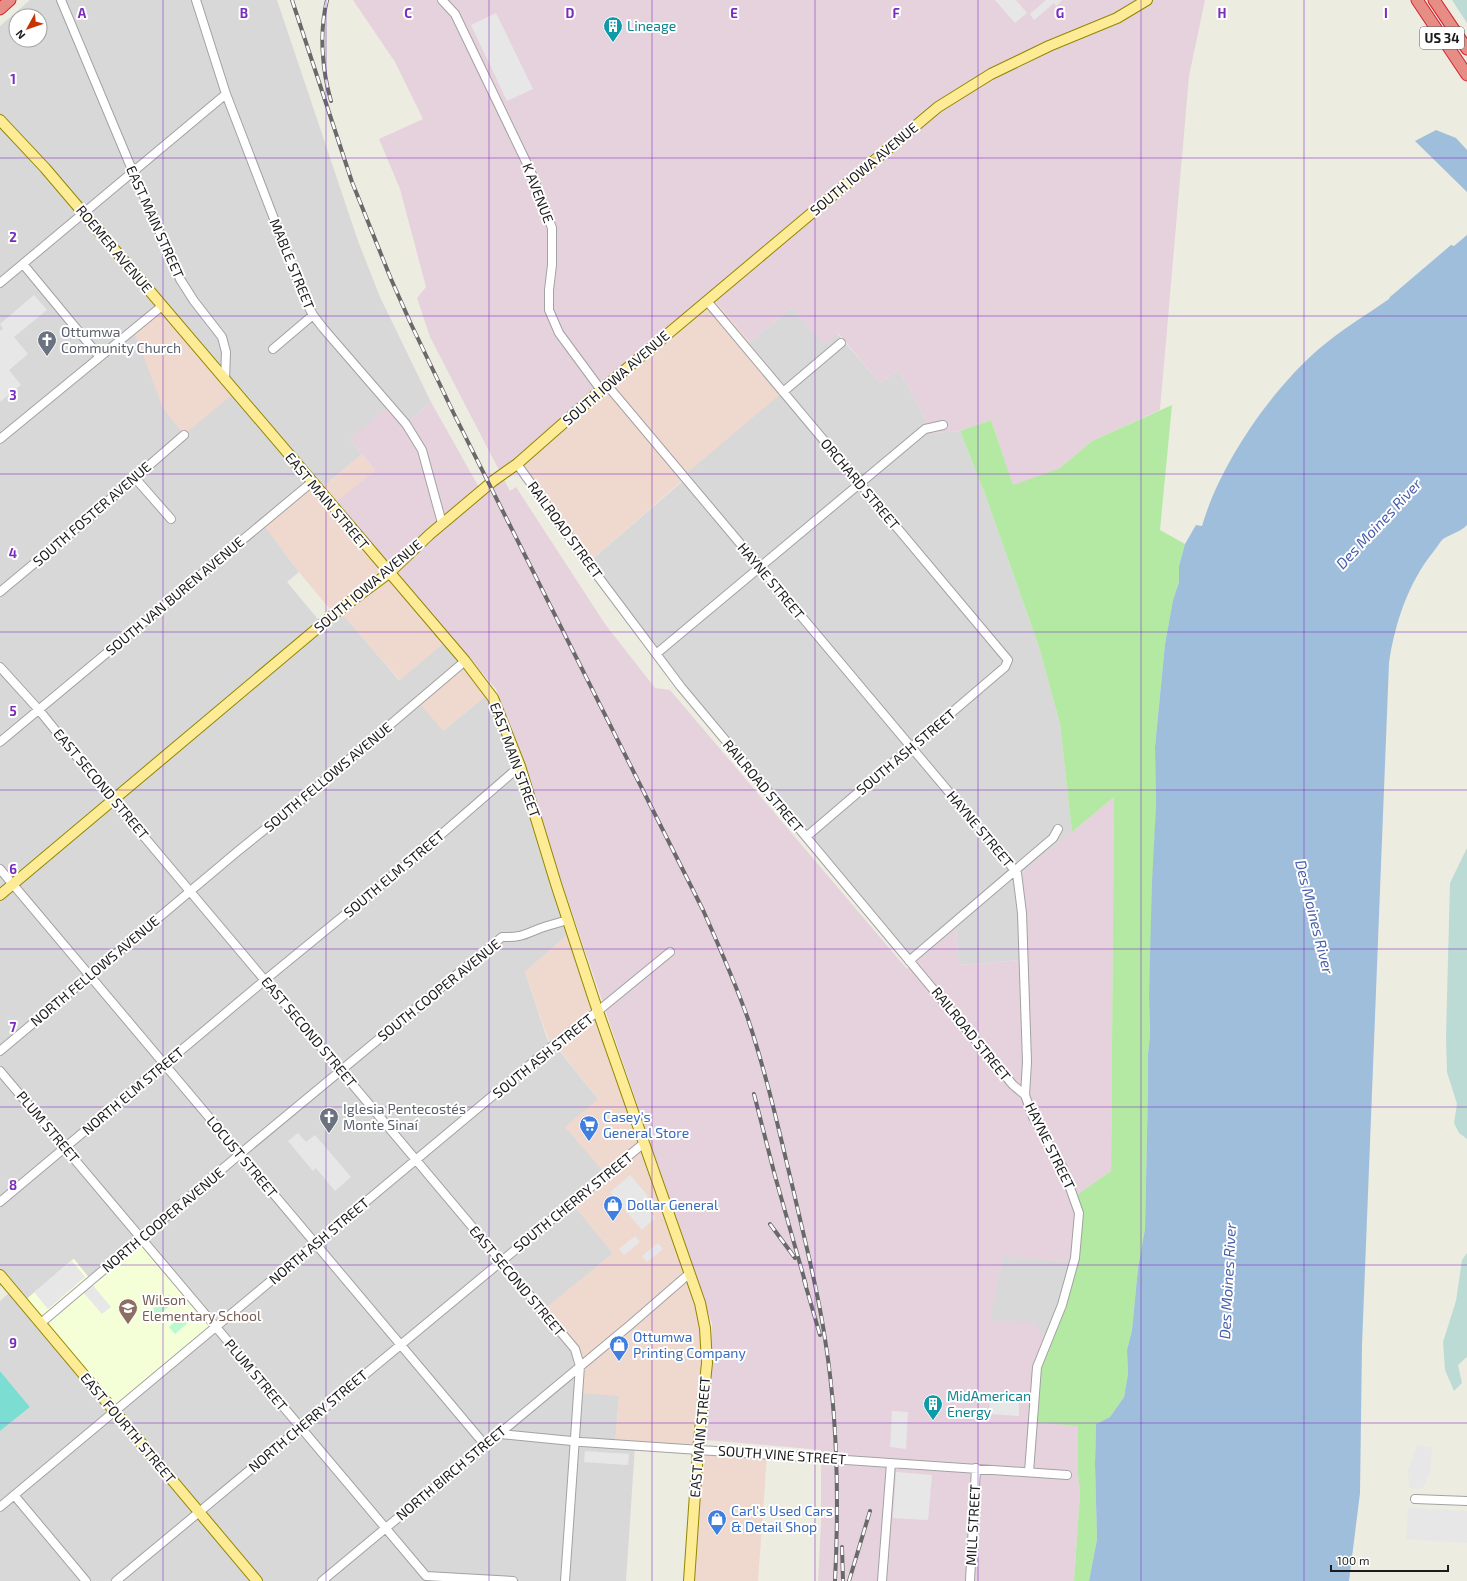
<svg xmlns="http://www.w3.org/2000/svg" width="1467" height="1581" viewBox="0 0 1467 1581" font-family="'Exo 2',sans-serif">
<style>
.residential{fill:#d9d8d8;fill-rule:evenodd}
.commercial{fill:#efd8ce}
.industrial{fill:#e6d2dd}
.education{fill:#f5ffd7}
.grass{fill:#b4e9a4}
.wetland{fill:#bcdbd5}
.park{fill:#baf9d0}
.pitch{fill:#7cded2}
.parking{fill:#e7e7e7}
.water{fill:#9fbedc}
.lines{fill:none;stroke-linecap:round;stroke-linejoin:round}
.minor-casing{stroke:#a2a2a2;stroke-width:10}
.major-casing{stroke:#928700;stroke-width:12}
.highway-casing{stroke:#d72130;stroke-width:13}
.minor{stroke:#fff;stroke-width:8}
.major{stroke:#fdeb95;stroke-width:10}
.highway{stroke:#e68d85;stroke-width:11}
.rail-casing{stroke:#696969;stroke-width:4}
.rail{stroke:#fff;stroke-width:2.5;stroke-dasharray:8;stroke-linecap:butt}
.grid{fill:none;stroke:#7b2cbf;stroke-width:1;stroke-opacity:0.55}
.labels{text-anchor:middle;stroke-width:4;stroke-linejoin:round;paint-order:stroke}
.shield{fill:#fff;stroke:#5f5f5f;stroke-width:1}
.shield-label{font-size:13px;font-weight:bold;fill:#1b1b1b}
.culture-label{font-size:14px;fill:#0d838f;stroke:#fff;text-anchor:start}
.street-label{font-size:14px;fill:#1b1b1b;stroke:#fff}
.worship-label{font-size:14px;fill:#5b616d;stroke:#fff;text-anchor:start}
.shop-label{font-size:14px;fill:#366cbe;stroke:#fff;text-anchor:start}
.education-label{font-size:14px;fill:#785e54;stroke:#fff;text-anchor:start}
.water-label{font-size:15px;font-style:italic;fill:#475faa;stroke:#fff}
.grid-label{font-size:13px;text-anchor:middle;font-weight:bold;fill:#7b2cbf;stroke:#fff;stroke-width:4;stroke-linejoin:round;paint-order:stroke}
</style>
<rect width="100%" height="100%" fill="#edece0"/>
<!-- residential -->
<path class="residential" d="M30 0H277L358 241 380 297 431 402 406 424 350 439 362 454 319 490 263 523 299 572 287 582 322 624 339 610 399 680 447 640 465 661 443 731 489 693 493 698 572 931 525 972 550 1047 554 1044 598 1099 606 1175 572 1203 613 1253 619 1396 615 1444 635 1446 626 1581H0V1431L30 1407 0 1371V1301L9 1293 3 1284 0 1287V129L4 125 0 120V26ZM16 16H40V40H16ZM73 1259 91 1280 23 1302Z
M792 307 824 344 837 333 880 383 899 370 933 433 960 431 985 494 1039 647 1060 724 1072 832 1017 877 1022 960 959 965 956 929 913 965 681 687 588 563 685 479 745 346Z
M1003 1255 1063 1262 1075 1258 1048 1340 989 1321Z"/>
<!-- commercial -->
<path class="commercial" d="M713 297 750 342 745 346 783 392 688 472 685 478 588 563 517 464Z
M162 306 235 392 184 435 163 408 133 329Z
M362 454 375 470 332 506 447 640 400 680 339 611 334 614 299 572 262 523 312 482 319 490Z
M465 661 489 693 443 731 418 701Z
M572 931 705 1328 698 1450 767 1455 758 1581H689L698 1450 615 1444 619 1396 578 1393 575 1349 543 1310 613 1253 572 1203 606 1175 565 1127 598 1099 555 1044 551 1047 525 972Z"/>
<!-- industrial -->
<path class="industrial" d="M353 0H1205L1189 76 1160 410 1092 441 1060 468 1013 486 991 420 960 431 933 433 899 370 880 383 838 333 824 345 792 307 750 342 712 297 502 476 510 491 516 487 605 624 655 688 670 690 907 969 956 929 959 965 1022 960 1017 877 1114 797 1111 1171 1074 1197 1079 1213 1075 1258 1063 1262 1003 1256 990 1320 1033 1323 1048 1340 1078 1425V1475L1080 1492 1074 1581H818L821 1522V1450L706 1440 712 1324 496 689 336 502 375 470 350 439 390 405 406 424 431 402 481 491 502 476 430 337 417 298 426 287 400 189 379 139 423 119 395 62Z"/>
<!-- education -->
<path class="education" d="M141 1238 216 1327 115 1411 23 1302 74 1259 91 1280Z"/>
<!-- grass -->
<path class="grass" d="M1172 405 1160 530 1185 544 1179 566V582L1173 600 1165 644 1155 747 1156 805 1149 994 1150 1035 1148 1054V1087L1145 1229 1138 1268 1132 1330 1127 1350 1128 1374 1124 1397 1110 1417 1096 1424 1095 1464 1097 1539 1089 1581H1074L1080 1492 1078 1475V1426L1033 1422 1037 1367 1075 1258 1079 1213 1074 1197 1111 1171 1114 797 1072 832 1060 724 1039 647 985 494 960 431 991 420 1013 485 1060 468 1092 441Z"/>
<!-- wetland -->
<path class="wetland" d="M1452 0H1467V23Z
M1467 848V1139L1459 1133 1454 1123 1457 1104 1447 1072 1446 1037 1450 883Z
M1467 1253V1357L1458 1365 1462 1383 1454 1391 1445 1370 1443 1342 1456 1301 1462 1260Z"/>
<!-- park -->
<path class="park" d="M169 1295 175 1301 157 1317 151 1310Z
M185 1313 191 1320 175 1334 169 1327Z"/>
<!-- pitch -->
<path class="pitch" d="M0 1371 30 1407 0 1431Z"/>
<!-- parking -->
<path class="parking" d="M995 0H1016L1027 13 1015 23Z
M1046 0H1062L1056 6 1054 3 1034 20 1030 14Z
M496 13 533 89 507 101 471 25Z
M34 295 47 310 14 337 28 354 9 370 21 385 0 402V331L3 329 0 324Z
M298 1133 306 1142 315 1135 351 1177 335 1191 316 1168 313 1171 288 1141Z
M630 1175 648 1196 642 1202 655 1218 642 1230 610 1192Z
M635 1236 640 1242 624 1255 619 1249Z
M658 1243 663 1249 647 1262 642 1256Z
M72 1261 85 1277 48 1309 34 1292Z
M91 1283 111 1307 102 1314 82 1291Z
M990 1401 1019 1403V1416L989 1414Z
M892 1411 908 1412 906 1449 890 1447Z
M1417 1445 1432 1448 1430 1473 1422 1489 1409 1488 1408 1470Z
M585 1451 629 1454 628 1465 584 1462Z
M896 1472 932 1475 928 1520 893 1518Z
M1408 1508 1467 1511V1543L1406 1539Z"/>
<!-- water -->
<path class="water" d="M1436 130 1456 138 1467 150V192L1415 141Z
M1467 235V525C1460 532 1451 534 1443 539 1440 542 1437 547 1434 551 1408 583 1395 623 1389 663L1362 1345 1360 1493 1349 1581H1089L1097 1539 1095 1464 1096 1424 1110 1417 1124 1397 1128 1374 1127 1350 1132 1330 1138 1268 1145 1229 1148 1087V1054L1150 1035 1149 994 1152 882 1156 805 1155 747 1165 644 1173 600 1179 582V566L1185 544 1196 525 1202 526C1220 464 1271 390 1320 348 1341 330 1366 315 1389 299L1390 297 1451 245 1454 246Z"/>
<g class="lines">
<!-- minor casing -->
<g class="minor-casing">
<path id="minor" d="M61 0 133 172 149 207 180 279 194 301 222 337 226 352 225 380
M196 0 226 94 306 302 313 315 323 328 406 424 422 450 442 523
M442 0 455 14 531 172 552 228V265L549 290V310L559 333 601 390
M23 264 99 356
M0 283 226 94
M707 301 1008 660 1005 667 806 837
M273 349 313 315
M607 385 1017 873 1022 913 1027 1062 1025 1095 1033 1117 1063 1168 1079 1213 1075 1258 1062 1305 1037 1367 1029 1472
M783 392 841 343
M0 439 162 306
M517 464 588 563 681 687 1013 1085 1025 1095
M135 478 171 519
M0 592 84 522 184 435
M656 654 925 429 943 425
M0 667 39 710 77 757 575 1349 580 1366 565 1581
M0 742 312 482
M0 869 485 1445
M909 961 1053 838 1058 829
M0 1051 238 851 305 797 465 661
M0 1071 426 1576 513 1581
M0 1202 265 980 414 858 520 766
M41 1323 240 1154 502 937C525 938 527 932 547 926 554 924 561 922 568 920
M497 1435 500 1434 582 1442 1067 1475
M14 1495 86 1581
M1415 1499 1467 1501
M0 1507 551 1047 598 1011 670 952
M116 1581 644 1143
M322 1581 630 1325 690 1273
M882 1581 891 1463
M970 1581 976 1468"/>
</g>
<!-- major casing -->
<g class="major-casing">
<path id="major" d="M0 120 45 168 465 661 493 698 520 766 556 884 594 1000 700 1303 705 1328 707 1363 698 1450 689 1581
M0 895 339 610 389 573 429 535 493 481 517 464 601 390 938 107 991 74 1049 46 1117 18 1147 0
M0 1275 257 1581"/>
</g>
<!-- highway casing -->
<g class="highway-casing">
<path id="highway" d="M1417 0 1467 75
M1434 0 1467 49
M0 9 10 0"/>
</g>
<!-- minor -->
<use href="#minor" class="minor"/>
<!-- major -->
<use href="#major" class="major"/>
<!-- highway -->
<use href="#highway" class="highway"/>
<!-- rail casing -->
<g class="rail-casing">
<path id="rail" d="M292 0 352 182 391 279 411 324 454 414 703 910C719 946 735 982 748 1019 767 1076 780 1135 794 1193 805 1242 818 1290 825 1339 838 1419 839 1500 835 1581
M327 0C319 32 322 70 331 101
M754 1094 775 1176 806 1285
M770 1224 795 1258
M804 1280 820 1335
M842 1547 843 1581
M849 1581 870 1511"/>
</g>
<!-- rail -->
<use href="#rail" class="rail"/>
</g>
<!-- grid -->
<path class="grid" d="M163 0V1581M326 0V1581M489 0V1581M652 0V1581M815 0V1581M978 0V1581M1141 0V1581M1304 0V1581M0 158H1467M0 316H1467M0 474H1467M0 632H1467M0 790H1467M0 949H1467M0 1107H1467M0 1265H1467M0 1423H1467"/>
<!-- icons -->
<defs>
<g id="building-pin" transform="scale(1)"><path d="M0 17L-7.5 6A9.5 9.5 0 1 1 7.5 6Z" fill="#0f9aa8" stroke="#fff"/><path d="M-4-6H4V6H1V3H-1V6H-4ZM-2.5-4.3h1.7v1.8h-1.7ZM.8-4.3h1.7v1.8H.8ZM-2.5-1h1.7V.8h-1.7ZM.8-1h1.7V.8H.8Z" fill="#fff"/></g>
<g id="church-pin" transform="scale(1)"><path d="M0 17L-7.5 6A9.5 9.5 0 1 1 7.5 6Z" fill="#6b7280" stroke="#fff"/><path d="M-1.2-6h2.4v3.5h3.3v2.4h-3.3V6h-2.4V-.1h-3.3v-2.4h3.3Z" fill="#fff"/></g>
<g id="supermarket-pin" transform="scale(1)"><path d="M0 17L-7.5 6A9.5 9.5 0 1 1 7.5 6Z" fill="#3f7fe0" stroke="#fff"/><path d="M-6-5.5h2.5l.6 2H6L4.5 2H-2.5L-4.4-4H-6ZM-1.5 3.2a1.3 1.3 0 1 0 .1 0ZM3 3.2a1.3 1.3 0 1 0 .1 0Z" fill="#fff"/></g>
<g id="shop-pin" transform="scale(1)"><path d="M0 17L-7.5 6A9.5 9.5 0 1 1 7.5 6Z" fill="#3f7fe0" stroke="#fff"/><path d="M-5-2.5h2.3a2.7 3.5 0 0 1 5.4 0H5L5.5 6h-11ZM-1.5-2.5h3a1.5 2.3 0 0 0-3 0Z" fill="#fff"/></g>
<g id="school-pin" transform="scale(1)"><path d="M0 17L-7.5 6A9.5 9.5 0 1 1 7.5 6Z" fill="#8d6e63" stroke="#fff"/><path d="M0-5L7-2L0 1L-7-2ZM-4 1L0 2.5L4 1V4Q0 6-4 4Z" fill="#fff"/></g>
</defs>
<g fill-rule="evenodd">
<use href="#building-pin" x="613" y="26"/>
<use href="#church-pin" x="47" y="340"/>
<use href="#church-pin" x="329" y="1117"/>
<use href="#supermarket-pin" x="589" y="1125"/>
<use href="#shop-pin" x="613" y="1205"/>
<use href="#school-pin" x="128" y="1308"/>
<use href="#shop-pin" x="619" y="1345"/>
<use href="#building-pin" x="933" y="1404"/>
<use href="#shop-pin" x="717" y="1519"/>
</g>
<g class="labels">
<!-- shield labels -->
<rect class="shield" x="1420" y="27" width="44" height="22" rx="3"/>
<g class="shield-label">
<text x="1442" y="43">US 34</text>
</g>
<!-- culture labels -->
<g class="culture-label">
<text x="627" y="31">Lineage</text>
<text x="947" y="1401">MidAmerican<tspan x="947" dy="16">Energy</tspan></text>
</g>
<!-- street labels -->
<g class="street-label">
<text transform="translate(864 169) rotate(-40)" y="5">SOUTH IOWA AVENUE</text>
<text transform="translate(538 193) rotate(69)" y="5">K AVENUE</text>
<text transform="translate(155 222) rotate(66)" y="5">EAST MAIN STREET</text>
<text transform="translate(114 249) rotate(50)" y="5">ROEMER AVENUE</text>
<text transform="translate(292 264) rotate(68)" y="5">MABLE STREET</text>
<text transform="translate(616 378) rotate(-41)" y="5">SOUTH IOWA AVENUE</text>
<text transform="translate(860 484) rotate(50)" y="5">ORCHARD STREET</text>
<text transform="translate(327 501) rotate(50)" y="5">EAST MAIN STREET</text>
<text transform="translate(92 514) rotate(-41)" y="5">SOUTH FOSTER AVENUE</text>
<text transform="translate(565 530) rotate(54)" y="5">RAILROAD STREET</text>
<text transform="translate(771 581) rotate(50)" y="5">HAYNE STREET</text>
<text transform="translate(368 586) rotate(-40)" y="5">SOUTH IOWA AVENUE</text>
<text transform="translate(175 596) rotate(-40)" y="5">SOUTH VAN BUREN AVENUE</text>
<text transform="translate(906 752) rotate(-40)" y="5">SOUTH ASH STREET</text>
<text transform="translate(515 760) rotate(70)" y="5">EAST MAIN STREET</text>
<text transform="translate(328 777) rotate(-40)" y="5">SOUTH FELLOWS AVENUE</text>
<text transform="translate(101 784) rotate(50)" y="5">EAST SECOND STREET</text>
<text transform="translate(763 786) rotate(50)" y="5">RAILROAD STREET</text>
<text transform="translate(980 829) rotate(50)" y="5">HAYNE STREET</text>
<text transform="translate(394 874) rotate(-40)" y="5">SOUTH ELM STREET</text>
<text transform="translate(95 971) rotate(-40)" y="5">NORTH FELLOWS AVENUE</text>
<text transform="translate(439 990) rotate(-39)" y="5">SOUTH COOPER AVENUE</text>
<text transform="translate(309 1032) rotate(50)" y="5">EAST SECOND STREET</text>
<text transform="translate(971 1034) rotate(51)" y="5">RAILROAD STREET</text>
<text transform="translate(543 1056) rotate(-39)" y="5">SOUTH ASH STREET</text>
<text transform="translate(133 1091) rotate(-40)" y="5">NORTH ELM STREET</text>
<text transform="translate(48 1127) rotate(50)" y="5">PLUM STREET</text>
<text transform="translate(1050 1146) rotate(64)" y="5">HAYNE STREET</text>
<text transform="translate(242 1157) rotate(50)" y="5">LOCUST STREET</text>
<text transform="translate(573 1202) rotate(-39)" y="5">SOUTH CHERRY STREET</text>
<text transform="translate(163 1220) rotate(-40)" y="5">NORTH COOPER AVENUE</text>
<text transform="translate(319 1241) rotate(-40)" y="5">NORTH ASH STREET</text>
<text transform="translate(517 1281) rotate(50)" y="5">EAST SECOND STREET</text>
<text transform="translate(256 1375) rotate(50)" y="5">PLUM STREET</text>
<text transform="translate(308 1421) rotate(-40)" y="5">NORTH CHERRY STREET</text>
<text transform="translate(128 1428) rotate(50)" y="5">EAST FOURTH STREET</text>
<text transform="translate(700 1437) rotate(-85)" y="5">EAST MAIN STREET</text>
<text transform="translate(782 1455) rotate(4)" y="5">SOUTH VINE STREET</text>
<text transform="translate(451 1473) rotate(-40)" y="5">NORTH BIRCH STREET</text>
<text transform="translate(973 1525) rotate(-87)" y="5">MILL STREET</text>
</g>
<!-- worship labels -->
<g class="worship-label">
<text x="61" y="337">Ottumwa<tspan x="61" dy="16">Community Church</tspan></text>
<text x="343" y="1114">Iglesia Pentecostés<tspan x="343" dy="16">Monte Sinaí</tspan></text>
</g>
<!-- shop labels -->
<g class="shop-label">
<text x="603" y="1122">Casey's<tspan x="603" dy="16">General Store</tspan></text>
<text x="627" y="1210">Dollar General</text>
<text x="633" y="1342">Ottumwa<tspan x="633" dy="16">Printing Company</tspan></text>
<text x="731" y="1516">Carl's Used Cars<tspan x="731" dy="16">&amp; Detail Shop</tspan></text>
</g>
<!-- education labels -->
<g class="education-label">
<text x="142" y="1305">Wilson<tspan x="142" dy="16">Elementary School</tspan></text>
</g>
<!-- water labels -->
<g class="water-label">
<text transform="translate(1379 524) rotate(-47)" y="5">Des Moines River</text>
<text transform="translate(1314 917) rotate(76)" y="5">Des Moines River</text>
<text transform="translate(1228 1281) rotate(-87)" y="5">Des Moines River</text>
</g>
</g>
<g class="grid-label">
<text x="82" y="18">A</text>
<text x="244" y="18">B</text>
<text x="408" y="18">C</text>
<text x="570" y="18">D</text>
<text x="734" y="18">E</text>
<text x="896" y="18">F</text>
<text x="1060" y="18">G</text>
<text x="1222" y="18">H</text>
<text x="1386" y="18">I</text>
<text x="13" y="84">1</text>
<text x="13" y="242">2</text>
<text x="13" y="400">3</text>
<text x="13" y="558">4</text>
<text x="13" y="716">5</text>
<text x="13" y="874">6</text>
<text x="13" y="1032">7</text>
<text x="13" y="1190">8</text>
<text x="13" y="1348">9</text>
</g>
<!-- north arrow -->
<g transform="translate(28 28) rotate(230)"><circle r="19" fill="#ffffff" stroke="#a4a4a4"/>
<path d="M0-3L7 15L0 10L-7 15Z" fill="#c63400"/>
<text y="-6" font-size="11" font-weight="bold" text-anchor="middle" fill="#1b1b1b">N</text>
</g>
<!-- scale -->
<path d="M1331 1565v6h117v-6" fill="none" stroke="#1b1b1b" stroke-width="2"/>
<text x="1337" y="1565" font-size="12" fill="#1b1b1b" stroke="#ffffff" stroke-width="3" paint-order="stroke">100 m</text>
</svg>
